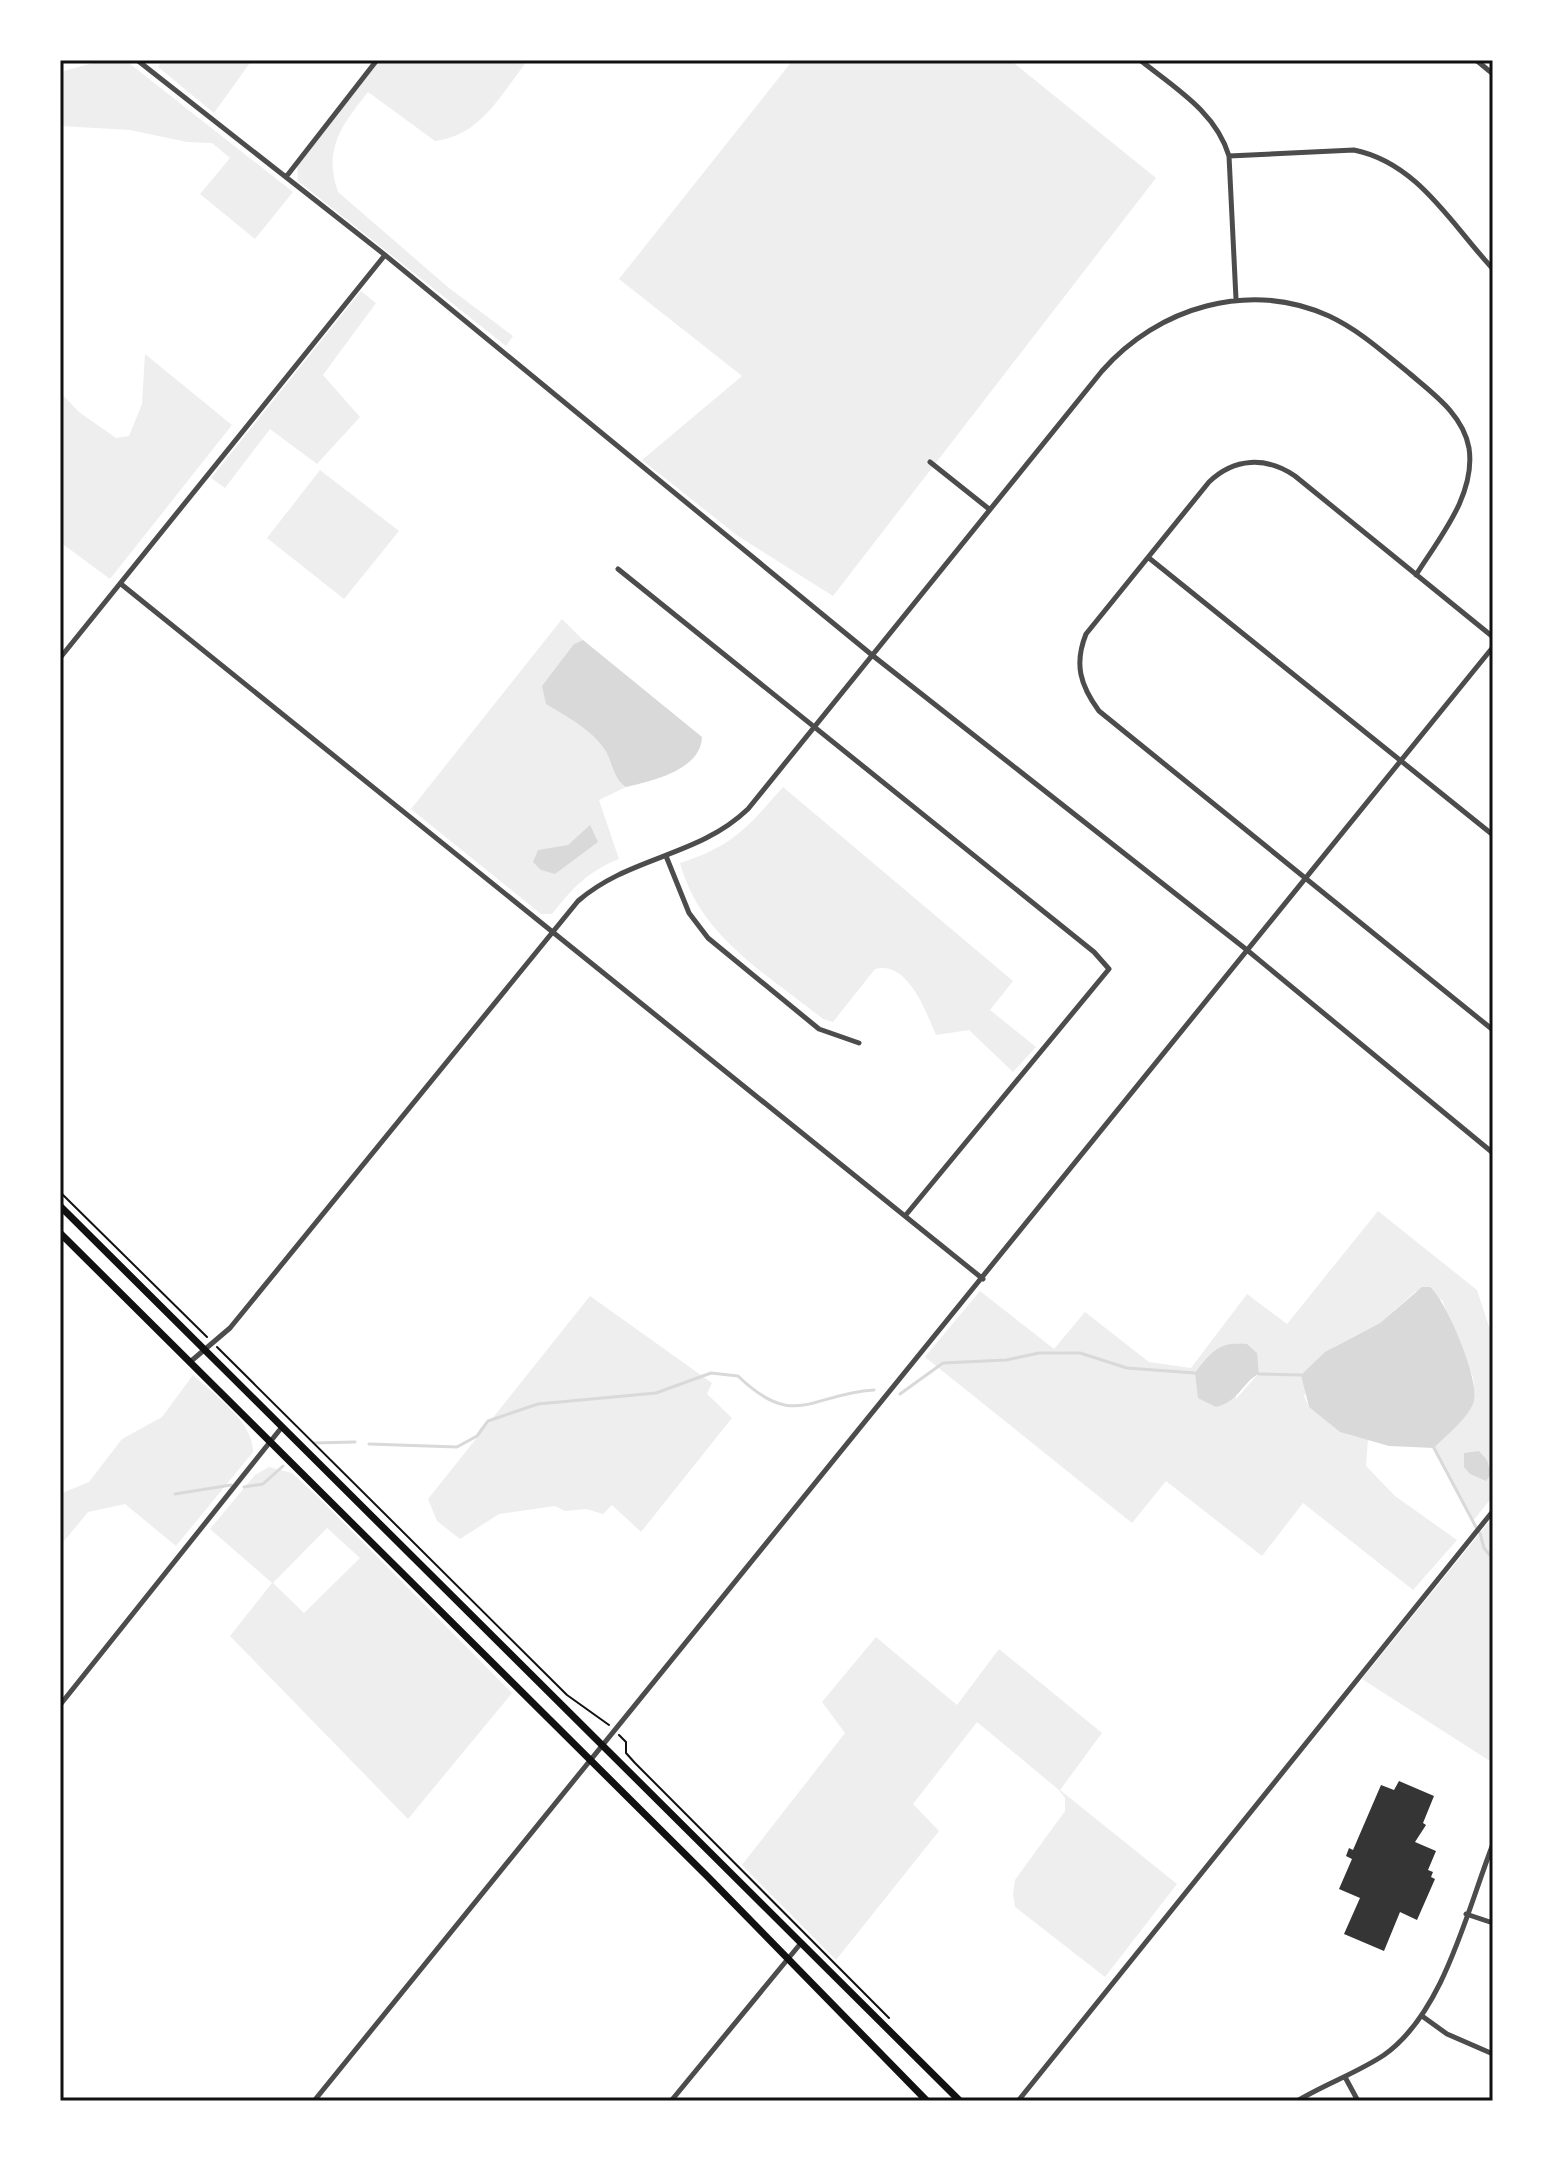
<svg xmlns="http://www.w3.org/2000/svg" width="1553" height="2161" viewBox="0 0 1553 2161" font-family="'Titillium Web',sans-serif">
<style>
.green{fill:#eee;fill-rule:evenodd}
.water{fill:#d9d9d9}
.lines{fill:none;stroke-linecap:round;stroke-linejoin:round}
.stream{stroke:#d9d9d9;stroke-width:3}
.building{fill:#353535}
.path{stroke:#111;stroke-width:2}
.minor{stroke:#4c4c4c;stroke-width:5}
.primary{stroke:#111;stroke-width:7}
.neatline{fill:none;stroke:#111;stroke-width:3}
</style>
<rect width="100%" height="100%" fill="#fff"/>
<!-- green -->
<path class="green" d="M104 60H125L293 192 255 239 200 194 230 158 212 143 187 142 130 130 60 126V72Z
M163 60H252L214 113 158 67Z
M380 60H528C501 94 481 136 435 141L368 92C342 125 323 149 338 192L449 288 513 336 506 346 298 181 297 166Z
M793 60H1010L1156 178 833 596 738 536 642 460 742 376 619 279Z
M361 291 376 303 323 375 360 417 317 464 270 429 225 488 211 478Z
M145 354 232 425 110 579 60 542V392L79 412 116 438 129 436 142 404Z
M320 470 399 531 344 599 267 538Z
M562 619 583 640 574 644 546 704C567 717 591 729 605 750 613 763 613 779 626 787L599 800 619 859C588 871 572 889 552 914H541L411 809Z
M783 787 1013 981 990 1010 1036 1047 1013 1072 969 1030 936 1035C926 1012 908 960 875 969L833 1022 823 1019C766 973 700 937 680 863 733 846 747 828 783 787Z
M1378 1211 1477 1290 1493 1339V1496L1473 1521 1434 1448 1475 1399 1473 1377 1442 1300 1416 1291 1380 1323 1334 1347 1304 1396 1309 1407 1349 1435 1368 1439 1366 1466 1395 1496 1457 1540 1413 1590 1303 1503 1262 1556 1166 1481 1132 1523 925 1357 980 1291 1054 1349 1085 1312 1149 1362 1191 1368 1247 1294 1287 1324ZM1237 1343C1257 1345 1257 1356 1259 1373L1236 1399Z
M590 1296 712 1383 707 1394 732 1418 641 1532 612 1505 603 1514 586 1509 565 1511 555 1506 499 1514 460 1539 437 1521 428 1499Z
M193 1375C213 1394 254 1422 253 1452L176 1546 125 1504 88 1512 60 1546V1494L89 1482 122 1439 162 1417Z
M269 1467 292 1473 318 1497 512 1693 408 1819 230 1636 272 1583 210 1529 255 1475ZM327 1528 360 1558 304 1613 273 1583Z
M1493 1517V1763L1362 1679Z
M876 1637 957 1705 999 1649 1102 1733 1060 1790 1177 1884 1105 1977 1015 1907 1013 1894 1015 1880 1065 1811V1798L1059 1790 977 1722 913 1804 939 1831 836 1960 742 1865 845 1733 822 1702Z"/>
<!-- water -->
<path class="water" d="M583 640 702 737C701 770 652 781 626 787 613 779 613 763 605 750 591 729 567 717 546 704L542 686 574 644Z
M590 825 598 842 555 874 541 870 533 862 538 850 568 845Z
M1422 1287H1430C1446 1300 1480 1380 1474 1401 1469 1418 1446 1435 1434 1448L1389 1446 1340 1432 1309 1407 1301 1375 1325 1352 1380 1323Z
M1247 1344 1257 1353 1259 1374C1242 1382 1240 1401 1216 1407L1198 1398 1195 1373C1211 1352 1219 1341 1247 1344Z
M1479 1451 1487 1460 1491 1474 1486 1481 1470 1474 1464 1467V1453Z"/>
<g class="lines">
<!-- stream -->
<path class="stream" d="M1259 1374 1301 1375
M900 1394 943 1363 1006 1360 1039 1353H1080L1127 1368 1195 1373
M314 1443 355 1442
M369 1444 457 1447 477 1436 488 1421 538 1404 656 1393 711 1373 738 1376C795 1431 810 1394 874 1390
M1434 1448 1477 1529
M244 1487 263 1484 283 1466
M175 1494 231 1485
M1480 1533 1484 1548 1493 1559"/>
</g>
<!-- building -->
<path class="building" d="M1399 1781 1434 1796 1423 1823 1426 1825 1415 1842 1436 1851 1428 1870 1433 1872 1431 1877 1435 1879 1417 1920 1400 1912 1384 1951 1344 1934 1360 1898 1339 1889 1352 1859 1346 1856 1349 1848 1353 1850 1381 1785 1394 1790Z"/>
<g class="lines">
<!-- path -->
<path class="path" d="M60 1192 207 1337
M217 1347 567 1695 609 1725
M619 1735 626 1742V1753L635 1763 889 2018"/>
<!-- minor -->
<path class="minor" d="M137 60 385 255 872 655 1247 950 1493 1153
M1140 60C1175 88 1216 112 1229 156L1236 299
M1476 60 1493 74
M1229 156 1354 150C1418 163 1451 224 1493 269
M286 177 377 60
M930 462 989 509
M1149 558 1493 835
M618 569 1094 952 1109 969 905 1216
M121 584 983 1279
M1493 637 1295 476C1266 456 1234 458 1209 482L1086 634C1074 664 1080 685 1099 711L1493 1030
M60 658 385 255
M666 856 689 913 708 938 819 1029 859 1043
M190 1362 230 1328 578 901C630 856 698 857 748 809L1102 371C1158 307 1249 280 1329 316 1359 330 1383 352 1409 373 1432 393 1463 414 1469 448 1476 495 1439 538 1416 575
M60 1705 282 1427
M1466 1914 1493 1923
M1422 2016 1447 2034 1493 2054
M1345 2077 1358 2101
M314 2101 1493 647
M671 2101 801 1943
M1018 2101 1493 1511
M1297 2101C1325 2084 1357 2073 1384 2055 1444 2013 1467 1910 1493 1844"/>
<!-- primary -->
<path class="primary" d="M60 1206 960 2101
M60 1233 708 1877 927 2101"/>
</g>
<!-- border -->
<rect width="1553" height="2161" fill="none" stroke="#ffffff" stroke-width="124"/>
<rect x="62" y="62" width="1429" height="2037" class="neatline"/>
</svg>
